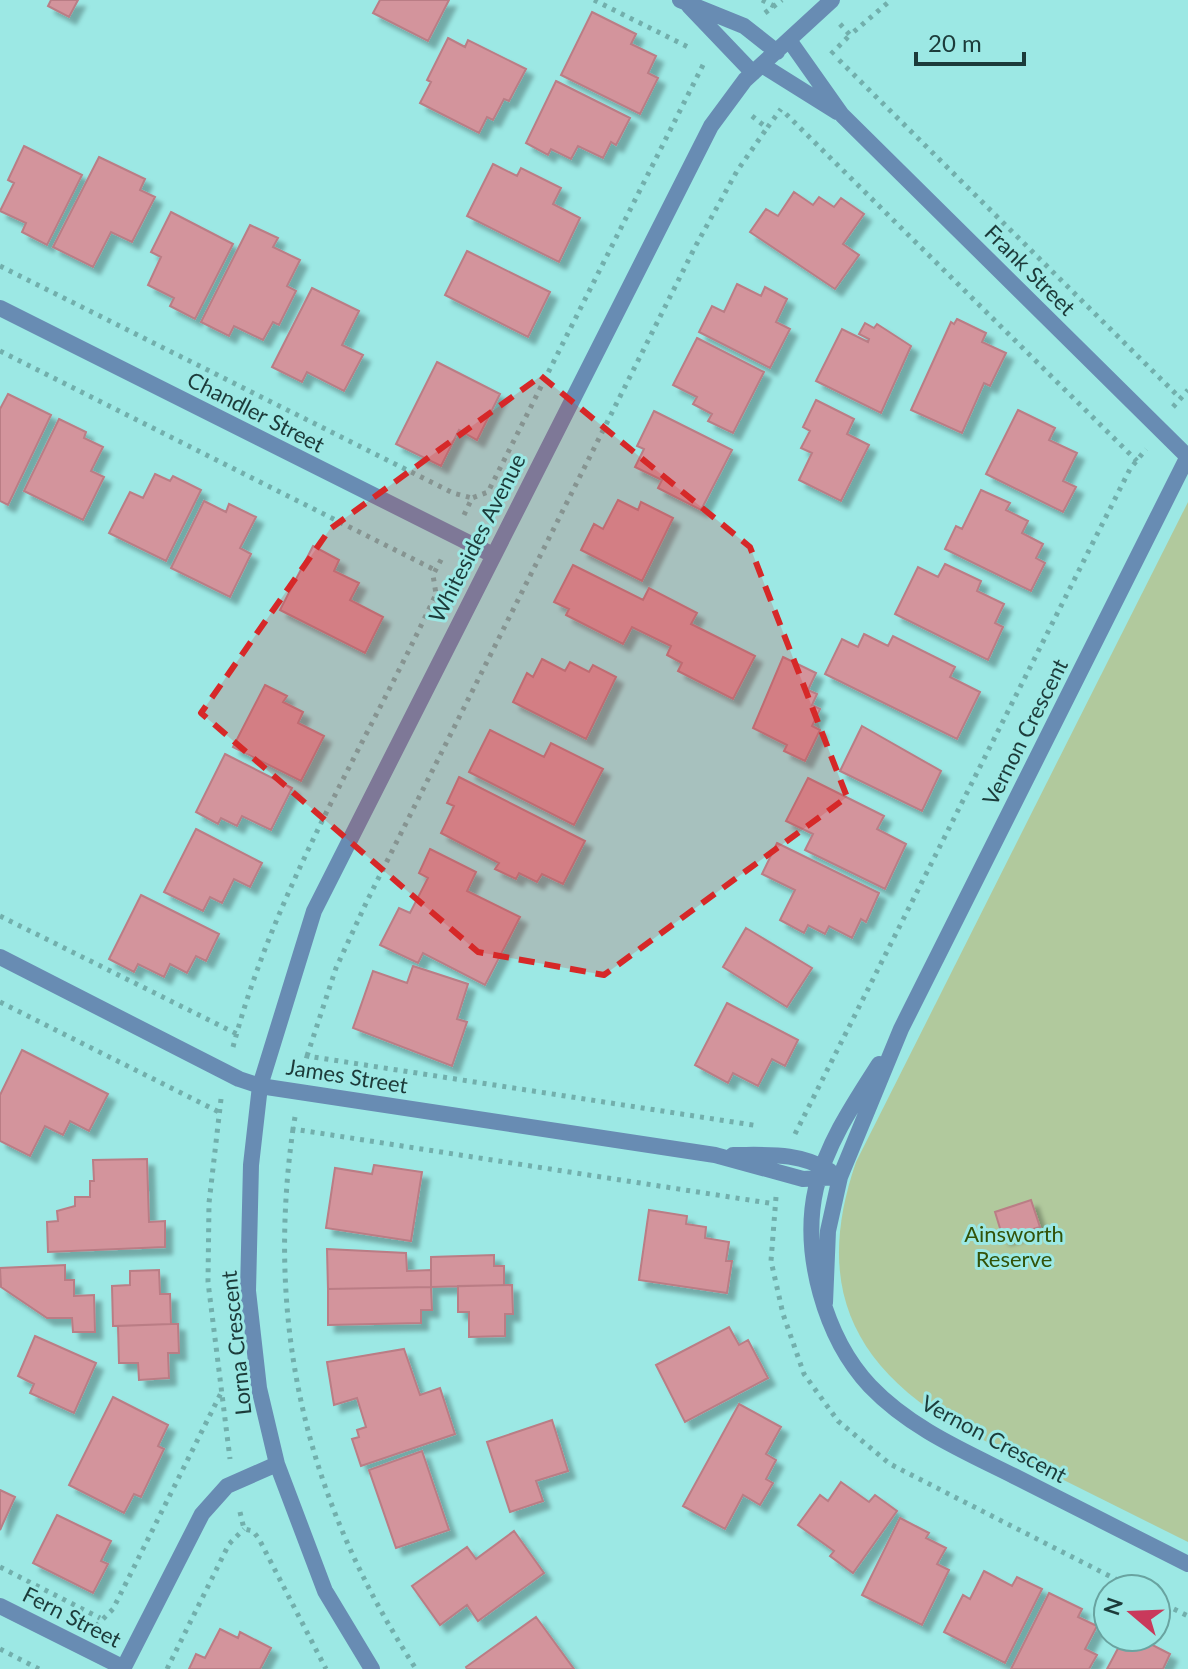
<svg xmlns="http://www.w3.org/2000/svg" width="1188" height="1669" viewBox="0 0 1188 1669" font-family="Lato,sans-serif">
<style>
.green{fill:#b1c99d}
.building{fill:#d3949c;stroke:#ba7d85;stroke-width:2;filter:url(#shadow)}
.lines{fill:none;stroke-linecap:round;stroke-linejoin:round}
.path{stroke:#72afac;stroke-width:5;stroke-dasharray:4 6;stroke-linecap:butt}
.minor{stroke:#688cb3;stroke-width:16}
.marked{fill:#d62828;fill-opacity:0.2;stroke:#d62828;stroke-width:6;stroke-dasharray:16 10;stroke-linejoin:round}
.labels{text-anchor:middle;stroke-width:6;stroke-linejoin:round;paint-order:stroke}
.street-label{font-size:22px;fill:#1c3b3a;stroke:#9ce8e4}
.park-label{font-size:22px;fill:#325208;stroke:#9ce8e4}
</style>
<defs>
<filter id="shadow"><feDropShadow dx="7" dy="7" stdDeviation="2" flood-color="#0004"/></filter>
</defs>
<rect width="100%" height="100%" fill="#9ce8e4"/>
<!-- green -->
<path class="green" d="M1188 502V1542L955 1426C848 1362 815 1281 856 1162Z"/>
<!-- building -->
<path class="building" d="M51 0H78L69 17 48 6Z
M380 0H449L428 41 373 13Z
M592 12 636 34 631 44 656 56 648 73 658 78 640 114 561 75Z
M448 38 465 47 468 40 526 69 509 101 504 99 493 120 487 117 479 133 420 103 431 82 427 80Z
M556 81 630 118 616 145 611 142 603 158 578 146 571 159 551 149 548 155 526 143Z
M24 146 82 175 47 245 22 232 26 223 0 211 14 183 8 180Z
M99 157 145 179 140 190 155 197 132 242 111 232 93 267 53 247Z
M493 164 517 176 521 168 561 188 553 204 580 218 559 262 467 216Z
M794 192 813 205 819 197 834 207 841 198 864 214 843 244 859 255 835 289 750 232 766 209 778 216Z
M171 212 233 244 195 319 170 306 174 298 148 285 161 257 151 252Z
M250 225 278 238 273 247 300 260 287 286 296 291 279 325 273 322 263 340 234 326 229 336 201 322Z
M467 251 550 292 528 337 445 295Z
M737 284 761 296 765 287 787 299 776 322 790 329 770 368 699 332 712 306 724 312Z
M312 288 359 311 342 345 363 355 344 391 307 372 302 382 272 367Z
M957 319 986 333 982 342 1006 353 990 386 984 383 962 433 911 410 951 322 954 324Z
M865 323 874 328 877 324 911 346 881 413 816 381 842 329 868 342 869 339 859 334Z
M697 338 764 372 733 433 708 421 712 414 693 404 697 397 673 385Z
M437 362 500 394 477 440 459 430 441 466 396 444Z
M8 394 51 415 8 505 0 501V409Z
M816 400 854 419 847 434 869 445 841 501 799 480 812 453 801 448 810 431 803 427Z
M1018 410 1055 428 1049 440 1077 453 1063 481 1076 487 1063 512 986 474Z
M654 411 732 450 701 510 658 488 662 480 635 467 644 449 637 446Z
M59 419 86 432 84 438 103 447 91 471 104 477 83 520 24 491Z
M155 474 170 481 173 476 201 490 166 561 109 533 130 492 143 498Z
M981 490 1010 503 1006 510 1028 521 1022 533 1043 544 1036 558 1045 563 1031 591 945 549 956 526 962 529Z
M618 500 638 510 641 502 673 518 642 581 581 550 594 524 603 529Z
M204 501 226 512 229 504 256 517 240 548 251 554 230 597 171 568Z
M313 546 339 560 334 571 359 583 350 600 383 617 365 653 280 610Z
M945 564 981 581 977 591 1004 604 995 623 1003 627 988 660 895 614 918 567 938 577Z
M573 565 643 600 649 588 697 613 691 624 755 656 733 699 678 671 682 663 667 655 671 646 632 627 623 644 566 615 569 609 554 602Z
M864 634 888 646 893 636 955 667 950 677 980 692 957 739 825 674 842 639 858 647Z
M783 657 816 673 808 690 817 694 812 705 820 709 812 726 820 730 805 761 784 751 787 745 753 728Z
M542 659 565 671 570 662 589 672 593 665 616 677 586 739 513 702 527 673 533 677Z
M265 685 287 696 283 702 303 712 298 723 324 736 301 781 233 747Z
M862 726 941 771 922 811 840 771Z
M490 730 544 757 551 743 603 769 574 825 469 772Z
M225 754 292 788 271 830 242 816 237 826 221 818 218 824 196 812Z
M459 777 585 841 563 884 542 874 537 882 519 873 516 879 495 869 499 863 441 833 454 806 447 803Z
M808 778 884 816 877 829 906 844 885 889 805 850 813 834 786 821Z
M196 829 262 863 250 887 234 879 222 903 210 897 203 911 164 892Z
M777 843 879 893 866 922 861 919 852 938 829 926 825 934 808 925 804 933 780 920 795 890 762 874Z
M430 849 476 872 467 891 520 917 485 985 423 953 418 963 380 945 399 908 410 913 428 878 419 873Z
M141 895 219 934 206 961 196 956 187 973 170 964 164 977 138 964 134 972 109 959Z
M746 928 812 968 787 1007 723 967Z
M413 966 468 984 457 1019 467 1022 452 1066 353 1028 373 971 407 983Z
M727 1003 798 1040 785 1066 772 1059 758 1086 733 1073 728 1083 695 1065Z
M22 1050 108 1094 89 1131 70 1121 63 1135 45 1126 30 1156 0 1141V1095Z
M147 1159 149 1222 165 1221V1247L48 1252 47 1222 58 1221 57 1211 75 1206V1197H90V1181H94L93 1160Z
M374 1165 422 1172 411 1241 326 1228 335 1168 372 1174Z
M1031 1200 1040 1227 1003 1238 995 1212Z
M649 1210 687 1216 686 1224 706 1227 705 1238 729 1242 726 1261H732L727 1293 639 1280Z
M327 1249 406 1253 407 1271 431 1270V1287L328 1289Z
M494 1255V1266H504V1285L431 1287V1257Z
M65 1265V1280H74V1296L94 1295 95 1332H73L72 1318H47L1 1287 0 1268Z
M159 1270 160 1294H170L171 1324 113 1326 112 1286 130 1285V1271Z
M512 1285 513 1314H505V1336L469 1337V1312H458V1286Z
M431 1287 432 1310H421V1323L328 1325V1289Z
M171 1324H178L179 1353H168L169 1378 139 1380 138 1363H119L118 1326Z
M729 1327 739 1345 748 1340 768 1378 685 1422 656 1365Z
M35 1336 96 1363 74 1413 30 1393 34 1384 18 1376Z
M404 1349 420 1395 440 1388 455 1434 361 1466 352 1439 359 1437 357 1430 366 1427 357 1398 334 1405 327 1362Z
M113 1397 168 1425 158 1446 164 1449 141 1497 134 1494 124 1513 69 1485Z
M739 1404 781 1427 766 1454 776 1460 766 1479 773 1483 760 1505 743 1495 725 1529 683 1506Z
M552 1420 568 1471 536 1481 543 1501 510 1512 487 1442Z
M422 1451 449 1530 396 1548 369 1470Z
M841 1482 869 1502 875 1495 897 1511 853 1573 830 1556 834 1551 798 1525 820 1495 828 1501Z
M0 1490 15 1497 0 1530Z
M57 1515 111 1541 101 1561 108 1564 93 1593 33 1563Z
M900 1518 929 1533 926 1538 946 1548 937 1564 949 1570 922 1625 862 1595Z
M514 1531 544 1573 478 1621 467 1605 440 1625 412 1586 467 1547 476 1559Z
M984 1571 1012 1586 1017 1577 1042 1589 1005 1663 944 1632 963 1595 970 1599Z
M1049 1593 1082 1609 1078 1617 1097 1626 1085 1649 1097 1655 1089 1669H1011Z
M536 1617 574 1669H467L466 1667Z
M220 1629 238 1638 240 1632 271 1648 260 1669H189L196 1654 205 1658Z
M1124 1637H1137L1170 1654 1163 1669H1107Z"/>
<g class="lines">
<!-- path -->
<path class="path" d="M594 0 692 49
M762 0 774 6
M765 13 782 0
M840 24 850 35 891 0
M831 54 850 35
M839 60 1179 397
M786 114 1137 461
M752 116 767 128 781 109
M0 266 453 493 472 498
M0 351 435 570
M1173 407 1188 390
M464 515 472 498 488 492 705 61
M0 916 237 1034
M0 1002 219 1112
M233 1047C275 887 367 743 436 594L433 575 443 556
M307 1056 336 968 367 901 695 247 737 171 767 128
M304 1068 307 1056 759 1126
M221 1099 209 1203 208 1282 230 1459
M295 1117 293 1129 775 1204
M293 1129C265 1328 307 1501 416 1669
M795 1134 1130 469 1146 449
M776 1197 771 1261 783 1314 804 1374 838 1421 890 1464 1135 1589
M240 1512 244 1529 253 1531 259 1539 326 1669
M0 1567 100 1618
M1156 1600 1188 1616
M96 1626 113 1609 221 1393
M0 1649 39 1669
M167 1669 229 1544 244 1529"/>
<!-- minor -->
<path class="minor" d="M680 0 744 26 777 52
M689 6 753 73
M789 40 842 115 1187 456
M762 65 837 112
M0 308 493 555
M0 957 239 1079 260 1086 715 1155 803 1179 840 1177
M879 1064C854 1103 827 1143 816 1188 801 1253 825 1338 870 1386 910 1428 964 1451 1014 1476 1072 1505 1130 1535 1188 1564
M733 1155C769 1155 799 1152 830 1171
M825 1303 828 1231 840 1177 901 1029 1188 456
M0 1606 124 1668
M123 1669 202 1514 227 1486 277 1464
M372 1669 325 1591 277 1464 259 1388 248 1291 251 1165 260 1086 314 911 711 126 745 80 832 0"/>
</g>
<!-- marked area -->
<path class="marked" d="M541 376 750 547 847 797 604 975 478 952 201 713 330 529Z"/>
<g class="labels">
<!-- street labels -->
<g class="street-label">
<text transform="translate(1030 270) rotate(45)" y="8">Frank Street</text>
<text transform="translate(256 412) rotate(27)" y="8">Chandler Street</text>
<text transform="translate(477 538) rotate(-63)" y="8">Whitesides Avenue</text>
<text transform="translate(1025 732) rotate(-63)" y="8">Vernon Crescent</text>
<text transform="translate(347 1076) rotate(9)" y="8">James Street</text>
<text transform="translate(236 1343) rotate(-96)" y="8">Lorna Crescent</text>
<text transform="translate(994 1439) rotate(28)" y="8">Vernon Crescent</text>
<text transform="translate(72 1617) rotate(27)" y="8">Fern Street</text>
</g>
<!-- park labels -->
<g class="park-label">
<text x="1014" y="1242">Ainsworth<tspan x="1014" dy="25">Reserve</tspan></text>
</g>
</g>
<!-- north arrow -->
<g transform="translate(1132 1613) rotate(289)"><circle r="38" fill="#9ce8e4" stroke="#69a3a0" stroke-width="2"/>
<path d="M0-6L14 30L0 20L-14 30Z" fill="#c9395b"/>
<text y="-12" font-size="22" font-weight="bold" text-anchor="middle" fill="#1c3b3a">N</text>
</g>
<!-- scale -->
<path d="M916 52v12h108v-12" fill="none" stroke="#1c3b3a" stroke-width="4"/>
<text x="928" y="52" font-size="24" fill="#1c3b3a" stroke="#9ce8e4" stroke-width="6" paint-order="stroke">20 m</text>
</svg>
